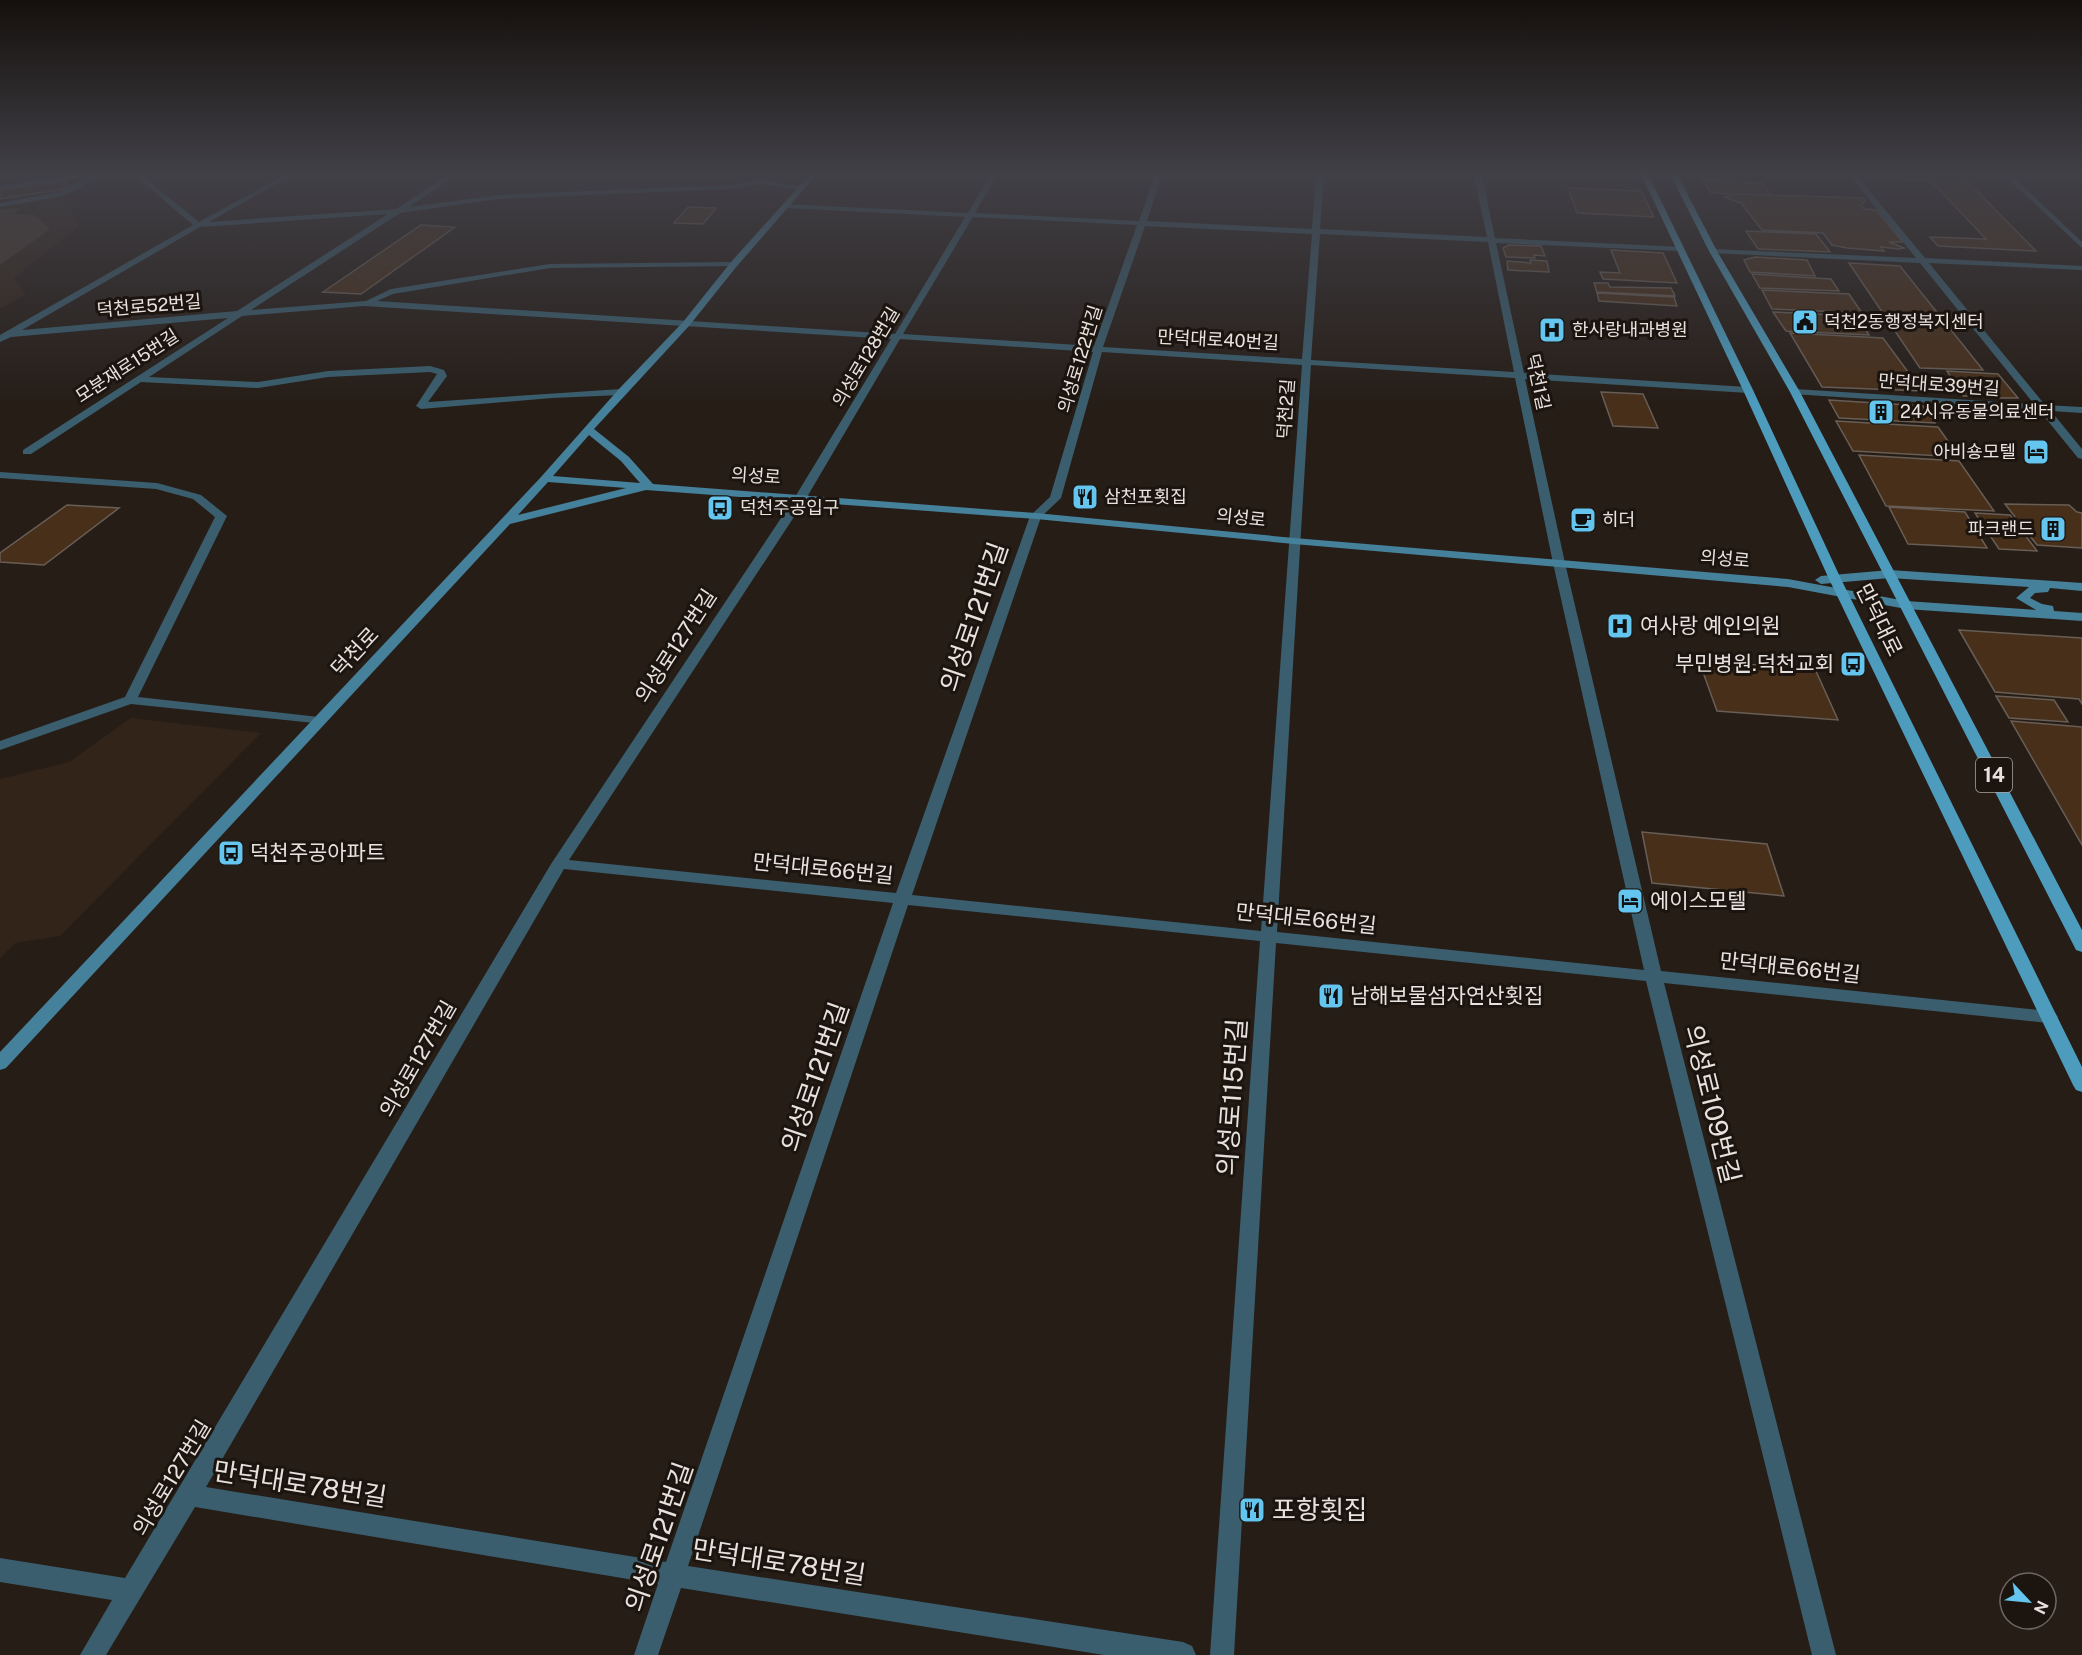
<svg xmlns="http://www.w3.org/2000/svg" width="2082" height="1655" viewBox="0 0 2082 1655" font-family="'Public Sans','Noto Sans KR',sans-serif">
<style>
.built{fill:#322419}
.green{fill:#493a2d}
.building{fill:#472f1a;stroke:#685e56;stroke-width:1.5}
.lines{fill:none;stroke-linecap:round;stroke-linejoin:round}
.minor{fill:#3a5e6e;fill-rule:evenodd}
.tertiary{fill:#3a5e6e;fill-rule:evenodd}
.secondary{fill:#46819b;fill-rule:evenodd}
.primary{fill:#4d9cbd;fill-rule:evenodd}
.labels{text-anchor:middle;stroke-width:6;stroke-linejoin:round;paint-order:stroke}
.far-street-label{font-size:18px;fill:#e8e2de;stroke:#1c140e}
.far-poi-label{font-size:18px;fill:#e8e2de;stroke:#1c140e;text-anchor:start}
.shield{fill:#1c140e;stroke:#aba4a0;stroke-width:1.5}
.shield-label{font-size:20px;font-weight:bold;fill:#e8e2de}
.street-label{font-size:21px;fill:#e8e2de;stroke:#1c140e}
.poi-label{font-size:21px;fill:#e8e2de;stroke:#1c140e;text-anchor:start}
.near-street-label{font-size:26px;fill:#e8e2de;stroke:#1c140e}
.near-poi-label{font-size:26px;fill:#e8e2de;stroke:#1c140e;text-anchor:start}
</style>
<rect width="100%" height="100%" fill="#261d17"/>
<!-- built -->
<path class="built" d="M63 198 79 226 14 278 26 294 0 309V205Z
M131 718 261 733 60 936 15 943 0 958V779L69 762Z"/>
<!-- green -->
<path class="green" d="M20 208 13 214 34 215 50 229 0 265V209Z"/>
<!-- building -->
<path class="building" d="M1698 172H1728L1733 180 1702 179Z
M1875 172H1958L2036 251 1938 246 1930 237 1986 239 1931 181 1880 178Z
M66 181 68 187 62 188 64 189 0 199V190Z
M1703 181 1762 183 1771 195 1711 193Z
M1568 188 1641 191 1654 217 1577 213Z
M1735 194 1863 198 1865 201 1861 205 1864 209 1876 210 1903 242H1889L1904 248 1898 249 1881 247 1884 251 1847 248 1832 245 1823 233 1762 230 1741 203 1724 197Z
M688 207 716 208 703 224 674 223Z
M421 225 455 227 361 294 323 292Z
M1746 231 1816 234 1830 252 1758 249Z
M1509 245 1541 246 1545 256 1534 255 1535 258 1506 257 1503 248Z
M1611 250 1663 253 1677 283 1603 279 1600 272 1620 273Z
M1755 257 1807 260 1815 276 1750 272 1744 260Z
M1530 260 1547 261 1549 272 1508 270 1507 261 1531 263Z
M1849 263 1900 266 1983 370 1920 368Z
M1752 274 1831 279 1839 291 1760 288Z
M1594 283H1608L1610 287 1671 288 1675 296 1597 292Z
M1762 290 1849 294 1862 313 1772 309Z
M1597 293 1674 297 1677 306 1599 301Z
M1773 312 1858 316 1869 335 1786 331Z
M1790 333 1883 338 1922 391 1822 387Z
M1947 371 1998 374 2018 398H1998L1993 393 1975 391 1979 396H1963Z
M1601 392 1643 394 1658 428 1613 426Z
M1829 400 1923 406 1935 423 1839 418Z
M1836 421 1938 427 1959 457 1853 451Z
M1859 455 1959 461 1994 511 1886 506Z
M2005 504 2069 505 2077 512 2082 513V548L2037 545Z
M67 505 119 508 44 565 0 562V553Z
M1889 507 1965 512 1987 548 1908 544Z
M1975 513 2010 515 2037 551 1999 549Z
M1959 630 2082 638V704L2079 699 1995 692Z
M1699 661 1815 669 1838 720 1717 711Z
M1996 696 2054 700 2068 722 2009 718Z
M2011 721 2082 727V845Z
M1642 832 1767 844 1784 896 1652 883Z"/>
<g class="lines">
<!-- minor -->
<path class="minor" d="M99 172H108L64 196 0 207V203L59 192 89 177 0 190V186L89 173 92 176Z
M131 172H138L199 222 290 172H298L209 222 396 209 453 172H461L409 207 499 195 728 185 763 180 805 188 801 190 763 184 728 189 499 199 400 213 251 310 366 301 391 289 550 264 734 262H737V266L550 268 393 294 377 301 895 334 965 217 785 208 781 206 785 204 968 213 992 172H999L975 213 1139 221 1156 172H1163L1147 221 1312 229 1316 172H1324L1320 229 1487 237 1473 172H1481L1495 238 1683 247V251H1680L1496 243 1524 373 1748 387 1753 390 1748 393 1525 379 1565 563 1661 971 2049 1011 2055 1013 2058 1017 2055 1021 2049 1023 1664 983 1836 1655H1812L1646 981 1276 943 1234 1655H1210L1260 941 908 905 688 1566 1183 1642 1192 1646 1196 1655H1104L681 1588 658 1655H634L658 1584 195 1507 106 1655H80L112 1600 0 1582V1558L125 1578 551 864 795 497 891 339 364 306 242 316 149 377 258 382 328 371 430 366 444 370 447 376 428 402 621 389 626 392 621 395 552 398 421 409 416 406 437 374 430 372 328 377 258 388 141 382 31 454H23V450L228 318 11 337 0 342V335L193 225ZM388 214 237 311 22 330 200 227ZM973 217 1137 225 1094 346 903 334ZM1145 226 1312 234 1302 359 1103 347ZM1320 234 1488 242 1514 372 1311 360ZM900 339 1093 352 1050 497 1030 516 896 893 569 860 807 497ZM1102 352 1302 365 1261 931 912 895 1041 517 1061 498ZM1311 365 1515 378 1553 563 1644 970 1277 932ZM564 869 893 903 666 1562 206 1487Z
M1847 172H1854L1925 258 2082 266V270L1929 263 2045 405 2082 407V413L2051 411 2082 449V459L2078 458 2039 410 1792 394 1790 392 1795 389 2034 404 1920 263 1713 253 1709 251 1713 249 1916 258Z
M0 472 157 483 201 495 227 516 138 697 319 717 324 718 326 721 324 724 131 704 0 750V741L125 697 215 517 193 499 156 489 0 478Z"/>
<!-- tertiary -->
<path class="tertiary" d="M2001 172H2008L2082 242V248Z"/>
<!-- secondary -->
<path class="secondary" d="M812 172H819L737 266 689 326 594 429 629 457 653 484 1036 513 1294 538 1788 579 1906 601 2036 610 2016 598 2029 587 1890 578 1821 584 1815 580 1821 576 1890 570 2082 583V591L2050 588 2048 592 2035 593 2030 598 2042 604 2053 606 2054 611 2082 613V621L1906 609 1788 587 1294 544 1036 519 646 490 510 524 6 1068 0 1070V1052L541 477 618 390 683 322 731 262ZM589 435 621 461 640 483 553 476ZM548 482 626 488 518 515Z"/>
<!-- primary -->
<path class="primary" d="M1640 172H1647L1753 390 1841 579 2082 1067V1092L2076 1090 2073 1085 1829 579 1743 390Z
M1669 172H1676L1717 251 1800 392 2082 930V952L2076 950 2074 946 1790 392 1709 251Z"/>
</g>
<!-- sky -->
<linearGradient id="sky" x2="0" y2="1"><stop stop-color="#15100d"/><stop offset="0.43" stop-color="#414047"/><stop offset="1" stop-color="#414047" stop-opacity="0"/></linearGradient>
<rect width="2082" height="404" fill="url(#sky)"/>
<!-- icons -->
<defs>
<g id="civic-square" transform="scale(1.35)"><rect x="-9" y="-9" width="18" height="18" rx="4" fill="#64c5ee" stroke="#1c140e"/><path d="M-.6-6.5H3V-4.5H.6V-3L4-1V1h2V6H-6V1h2V-1L-.6-3ZM-1.2 2.5V6h2.4V2.5Z" fill="#111"/></g>
<g id="hospital-square" transform="scale(1.35)"><rect x="-9" y="-9" width="18" height="18" rx="4" fill="#64c5ee" stroke="#1c140e"/><path d="M-5-5h3v3.5h4V-5h3V5h-3V1.5h-4V5h-3Z" fill="#111"/></g>
<g id="building-square" transform="scale(1.35)"><rect x="-9" y="-9" width="18" height="18" rx="4" fill="#64c5ee" stroke="#1c140e"/><path d="M-4-6H4V6H1V3H-1V6H-4ZM-2.5-4.3h1.7v1.8h-1.7ZM.8-4.3h1.7v1.8H.8ZM-2.5-1h1.7V.8h-1.7ZM.8-1h1.7V.8H.8Z" fill="#111"/></g>
<g id="hotel-square" transform="scale(1.35)"><rect x="-9" y="-9" width="18" height="18" rx="4" fill="#64c5ee" stroke="#1c140e"/><path d="M-6-4.5h1.5V1H6V5H4.5V3h-9V5H-6ZM-4 0a1.8 1.8 0 1 1 3.6 0ZM.5 0V-2.5h3Q6-2.5 6 0Z" fill="#111"/></g>
<g id="restaurant-square" transform="scale(1.35)"><rect x="-9" y="-9" width="18" height="18" rx="4" fill="#64c5ee" stroke="#1c140e"/><path d="M-5-6h1v4h1v-4h1v4h1v-4h1v5L-1.5 .5V6h-2V.5L-5-1ZM5-6V6H3V1.5H1.5Q1.5-4 5-6Z" fill="#111"/></g>
<g id="bus-square" transform="scale(1.35)"><rect x="-9" y="-9" width="18" height="18" rx="4" fill="#64c5ee" stroke="#1c140e"/><path d="M-5-6H5V4H4V6H2V4H-2V6H-4V4H-5ZM-3.5-4V0h7V-4ZM-3.5 1.2v1.5H-2V1.2ZM2 1.2v1.5H3.5V1.2Z" fill="#111"/></g>
<g id="cafe-square" transform="scale(1.35)"><rect x="-9" y="-9" width="18" height="18" rx="4" fill="#64c5ee" stroke="#1c140e"/><path d="M-5.5-4.5H6V0H3Q3 3.5 0 3.5H-2.5Q-5.5 3.5-5.5 0ZM3-3.2v2h1.7v-2ZM-6 4.5H4V6H-6Z" fill="#111"/></g>
</defs>
<g fill-rule="evenodd">
<use href="#civic-square" x="1805" y="322"/>
<use href="#hospital-square" x="1552" y="330"/>
<use href="#building-square" x="1881" y="412"/>
<use href="#hotel-square" x="2036" y="452"/>
<use href="#restaurant-square" x="1085" y="497"/>
<use href="#bus-square" x="720" y="508"/>
<use href="#cafe-square" x="1583" y="520"/>
<use href="#building-square" x="2053" y="529"/>
<use href="#hospital-square" x="1620" y="626"/>
<use href="#bus-square" x="1853" y="664"/>
<use href="#bus-square" x="231" y="853"/>
<use href="#hotel-square" x="1630" y="901"/>
<use href="#restaurant-square" x="1331" y="996"/>
<use href="#restaurant-square" x="1252" y="1510"/>
</g>
<g class="labels">
<!-- far-street labels -->
<g class="far-street-label">
<text transform="translate(149 306) rotate(-5)" y="6">덕천로52번길</text>
<text transform="translate(1218 340) rotate(3)" y="6">만덕대로40번길</text>
<text transform="translate(866 357) rotate(-59)" y="6">의성로128번길</text>
<text transform="translate(1080 359) rotate(-73)" y="6">의성로122번길</text>
<text transform="translate(127 366) rotate(-33)" y="6">모분재로15번길</text>
<text transform="translate(1538 382) rotate(78)" y="6">덕천1길</text>
<text transform="translate(1939 385) rotate(4)" y="6">만덕대로39번길</text>
<text transform="translate(1286 409) rotate(-86)" y="6">덕천2길</text>
<text transform="translate(756 476) rotate(4)" y="6">의성로</text>
<text transform="translate(1241 518) rotate(6)" y="6">의성로</text>
<text transform="translate(1725 559) rotate(5)" y="6">의성로</text>
</g>
<!-- far-poi labels -->
<g class="far-poi-label">
<text x="1824" y="328">덕천2동행정복지센터</text>
<text x="1572" y="336">한사랑내과병원</text>
<text x="1900" y="418">24시유동물의료센터</text>
<text x="2016" y="458" text-anchor="end">아비숑모텔</text>
<text x="1104" y="503">삼천포횟집</text>
<text x="740" y="514">덕천주공입구</text>
<text x="1602" y="526">히더</text>
<text x="2034" y="535" text-anchor="end">파크랜드</text>
</g>
<!-- shield labels -->
<rect class="shield" x="1976" y="758" width="36" height="34" rx="4.5"/>
<g class="shield-label">
<text x="1994" y="782">14</text>
</g>
<!-- street labels -->
<g class="street-label">
<text transform="translate(1879 620) rotate(64)" y="7">만덕대로</text>
<text transform="translate(676 646) rotate(-57)" y="7">의성로127번길</text>
<text transform="translate(355 652) rotate(-47)" y="7">덕천로</text>
<text transform="translate(823 869) rotate(6)" y="7">만덕대로66번길</text>
<text transform="translate(1306 919) rotate(6)" y="7">만덕대로66번길</text>
<text transform="translate(1790 968) rotate(6)" y="7">만덕대로66번길</text>
<text transform="translate(418 1059) rotate(-60)" y="7">의성로127번길</text>
<text transform="translate(172 1478) rotate(-59)" y="7">의성로127번길</text>
</g>
<!-- poi labels -->
<g class="poi-label">
<text x="1640" y="633">여사랑 예인의원</text>
<text x="1834" y="671" text-anchor="end">부민병원.덕천교회</text>
<text x="250" y="860">덕천주공아파트</text>
<text x="1650" y="908">에이스모텔</text>
<text x="1350" y="1003">남해보물섬자연산횟집</text>
</g>
<!-- near-street labels -->
<g class="near-street-label">
<text transform="translate(974 617) rotate(-71)" y="9">의성로121번길</text>
<text transform="translate(815 1077) rotate(-71)" y="9">의성로121번길</text>
<text transform="translate(1232 1097) rotate(-86)" y="9">의성로115번길</text>
<text transform="translate(1712 1104) rotate(76)" y="9">의성로109번길</text>
<text transform="translate(300 1484) rotate(9)" y="9">만덕대로78번길</text>
<text transform="translate(659 1537) rotate(-71)" y="9">의성로121번길</text>
<text transform="translate(779 1562) rotate(9)" y="9">만덕대로78번길</text>
</g>
<!-- near-poi labels -->
<g class="near-poi-label">
<text x="1272" y="1519">포항횟집</text>
</g>
</g>
<!-- north arrow -->
<g transform="translate(2028 1601) rotate(116)"><circle r="28" fill="#1c140e" stroke="#6e6661" stroke-width="1.5"/>
<path d="M0-4.5L10 22L0 15L-10 22Z" fill="#64c5ee"/>
<text y="-9" font-size="16" font-weight="bold" text-anchor="middle" fill="#e8e2de">N</text>
</g>
</svg>
